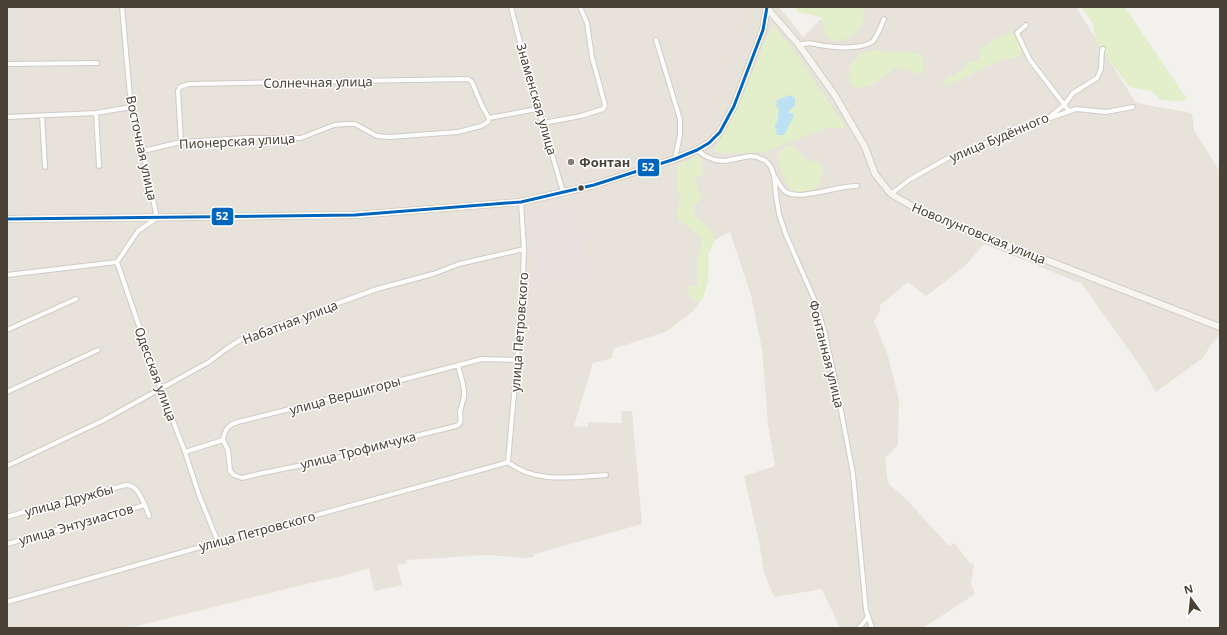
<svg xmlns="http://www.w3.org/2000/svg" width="1227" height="635" viewBox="0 0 1227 635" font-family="'Noto Sans',sans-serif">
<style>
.residential{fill:#e7e2da}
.industrial{fill:#e7e2de}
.green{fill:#e3efcb}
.water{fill:#bbe1f3}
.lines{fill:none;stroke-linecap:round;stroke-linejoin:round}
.street-casing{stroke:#cfccc7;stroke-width:6}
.secondary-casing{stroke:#d3cec3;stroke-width:8}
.street{stroke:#fdfdfc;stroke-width:4}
.secondary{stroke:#f7f5f0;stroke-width:6}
.bus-1-casing{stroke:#fff;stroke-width:6}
.bus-1{stroke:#0065bd;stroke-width:3}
.poi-dot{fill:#867f77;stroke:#fff;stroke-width:1.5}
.bus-dot{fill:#4b4237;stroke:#fff;stroke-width:1.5}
.labels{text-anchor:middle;stroke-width:3;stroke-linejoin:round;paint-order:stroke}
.street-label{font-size:13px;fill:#4b4237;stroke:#fff}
.poi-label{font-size:13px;font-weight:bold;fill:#4b4237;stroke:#fff;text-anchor:start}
.line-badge{stroke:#fff;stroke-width:1.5}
.badge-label{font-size:11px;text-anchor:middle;font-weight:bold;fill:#fff}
</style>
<rect width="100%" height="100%" fill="#f3f1ed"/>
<!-- residential -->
<path class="residential" d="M7 7H779L803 37 833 7H1076L1136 103 1192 113 1194 130 1220 172V334L1210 346 1203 358 1156 392 1141 367 1082 284 984 244 964 267 926 296 908 282 880 305V310L874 321 888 356 899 400 898 445 891 453 885 458 888 483 908 501 949 546 954 543 970 563 974 564 971 584 975 594 923 628H840L822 589 774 597 764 572 759 541 744 476 775 466 768 424 762 349 751 295 730 232 715 240 707 251 708 282 699 303 691 313 665 332 613 349 612 358 593 363 574 426 588 427V422L622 423 621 411H632L642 524 534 554V557L525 558 486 555 406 560 407 563 397 565 402 585 374 591 369 568 338 577 315 582 129 628H7Z"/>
<!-- industrial -->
<path class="industrial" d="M574 204 589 274 550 280 549 286 537 287 534 247 529 214Z"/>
<!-- green -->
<path class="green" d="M795 7H863C867 17 859 30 851 36 847 39 839 40 835 42L825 35 822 18 798 12Z
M1081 7H1125L1187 99 1179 101 1161 100 1151 91 1129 87 1096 42 1093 24Z
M772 25 792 48 846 128H827L764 152 724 154 714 151 738 107Z
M1011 32 1020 42 1022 53 1019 57 1013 59 1008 57 953 83 945 85 942 83 946 79 965 69V63L977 61 980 55 979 51 994 40Z
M876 50C880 51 885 53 889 53 900 54 908 49 920 55L923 61V71L917 74 903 68 893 69 877 82 867 87 854 88 848 80 851 66 858 54Z
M788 146H793L805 159 821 164C824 172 821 182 815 189 810 191 802 193 796 192 786 190 776 163 779 154 781 149 784 148 788 146Z
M697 156 701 158 703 172 695 180 698 191 703 196 693 208 694 216C700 219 713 230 714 238 715 243 711 249 708 253 710 267 708 288 702 300L696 302C689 298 688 293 688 286H697L698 257 701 245V237L678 220 677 211 681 197 678 194 677 168 680 164Z"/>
<!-- water -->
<path class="water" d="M790 95 795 98V106L789 110V113H793L794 116 784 135H777L775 125 778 119 779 110 776 105 777 100Z"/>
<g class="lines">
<!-- street casing -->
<g class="street-casing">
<path id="street" d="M122 7 131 107 143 151 157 218 138 231 117 262 160 387 185 452 199 495 218 542
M511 7 537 109 543 123 563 192
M1026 25 1017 33 1030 60 1069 111
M656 40 680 119V135L675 159
M799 45C810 41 816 45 826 46 838 48 864 49 873 41 878 35 881 26 884 19
M7 64 97 63
M96 113 99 166
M42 116 45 167
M7 117 96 113 131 107
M1050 118 1076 109 1106 112 1133 107
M543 123 581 116 603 109 605 105 592 57 587 23 580 7
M181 142 178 91 180 87 189 84 468 79 472 82 482 106 489 118
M697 150 705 156 715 160 725 161 750 156 757 157 766 161 771 167 774 176 776 195 779 214 786 235 815 301 824 330 836 384 853 474 866 610 872 628
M143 151 181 142 247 138H301L334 125 346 124H355L377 136 390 137 458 132 481 126 488 122 489 118 537 109
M775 177C778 181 781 189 786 192 801 201 839 185 857 186
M891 194 909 180 948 158 1048 118 1065 104 1073 93 1097 78 1101 69 1102 51 1103 49
M7 275 117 262
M7 330 76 299
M7 392 98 350
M223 440 228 450 230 471 234 475 242 478 263 473 337 458 363 449 456 426C463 423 460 418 460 412 461 407 463 402 464 396 465 386 460 375 458 365
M185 452 223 440C225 429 228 425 238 422L294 408 482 359 516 360
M508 462C535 484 573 477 606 475
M7 466 102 421 209 362 226 349 245 337 377 289 433 274 459 264 524 249
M145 505 149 516
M7 517 40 507 126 485C137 485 140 496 145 505L7 544
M7 602 218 542 502 464 508 462 522 302 524 249 521 202
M859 628 868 617"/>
</g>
<!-- secondary casing -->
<g class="secondary-casing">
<path id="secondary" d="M766 7 799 45 834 94 865 147 875 174 891 194 924 213 1220 327
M7 219 355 215 521 202 594 185 675 159 697 150 709 143 720 132 734 106 763 30 767 8"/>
</g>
<!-- street -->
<use href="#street" class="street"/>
<!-- secondary -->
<use href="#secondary" class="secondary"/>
<!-- bus-1 casing -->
<g class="bus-1-casing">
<path id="bus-1" d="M7 219 355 215 521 202 594 185 675 159 697 150 709 143 720 132 734 106 763 30 767 7"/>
</g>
<!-- bus-1 -->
<use href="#bus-1" class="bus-1"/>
</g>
<!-- markers -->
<circle class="poi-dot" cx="571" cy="162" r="4"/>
<circle class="bus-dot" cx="581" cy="188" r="3.5"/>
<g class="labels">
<!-- street labels -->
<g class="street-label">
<text transform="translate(318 82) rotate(-1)" y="5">Солнечная улица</text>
<text transform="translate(537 99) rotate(74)" y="5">Знаменская улица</text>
<text transform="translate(999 137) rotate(-23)" y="5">улица Будённого</text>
<text transform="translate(237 141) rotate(-3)" y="5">Пионерская улица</text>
<text transform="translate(142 148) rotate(78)" y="5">Восточная улица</text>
<text transform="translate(979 233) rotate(22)" y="5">Новолунговская улица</text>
<text transform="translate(290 322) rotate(-21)" y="5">Набатная улица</text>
<text transform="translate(519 332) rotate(-86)" y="5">улица Петровского</text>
<text transform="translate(827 354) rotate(76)" y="5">Фонтанная улица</text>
<text transform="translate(156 374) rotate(70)" y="5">Одесская улица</text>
<text transform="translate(345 395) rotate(-15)" y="5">улица Вершигоры</text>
<text transform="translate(358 450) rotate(-14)" y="5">улица Трофимчука</text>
<text transform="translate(69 500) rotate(-15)" y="5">улица Дружбы</text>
<text transform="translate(76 524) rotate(-16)" y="5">улица Энтузиастов</text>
<text transform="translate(257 531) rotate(-15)" y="5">улица Петровского</text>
</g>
<!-- poi labels -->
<g class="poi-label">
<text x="579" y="167">Фонтан</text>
</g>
</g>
<g class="line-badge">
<rect x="637" y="158" width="23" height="19" rx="4" fill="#0065bd"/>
<rect x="211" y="207" width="23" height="19" rx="4" fill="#0065bd"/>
</g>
<g class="badge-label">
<text x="648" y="171">52</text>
<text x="222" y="220">52</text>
</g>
<!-- border -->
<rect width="1227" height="635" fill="none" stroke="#4b4237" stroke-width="16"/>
<!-- north arrow -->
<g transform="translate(1191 599) rotate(345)" stroke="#ffffff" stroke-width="3" paint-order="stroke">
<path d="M0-3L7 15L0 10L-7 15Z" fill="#4b4237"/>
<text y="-6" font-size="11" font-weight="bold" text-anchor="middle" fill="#4b4237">N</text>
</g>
</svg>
